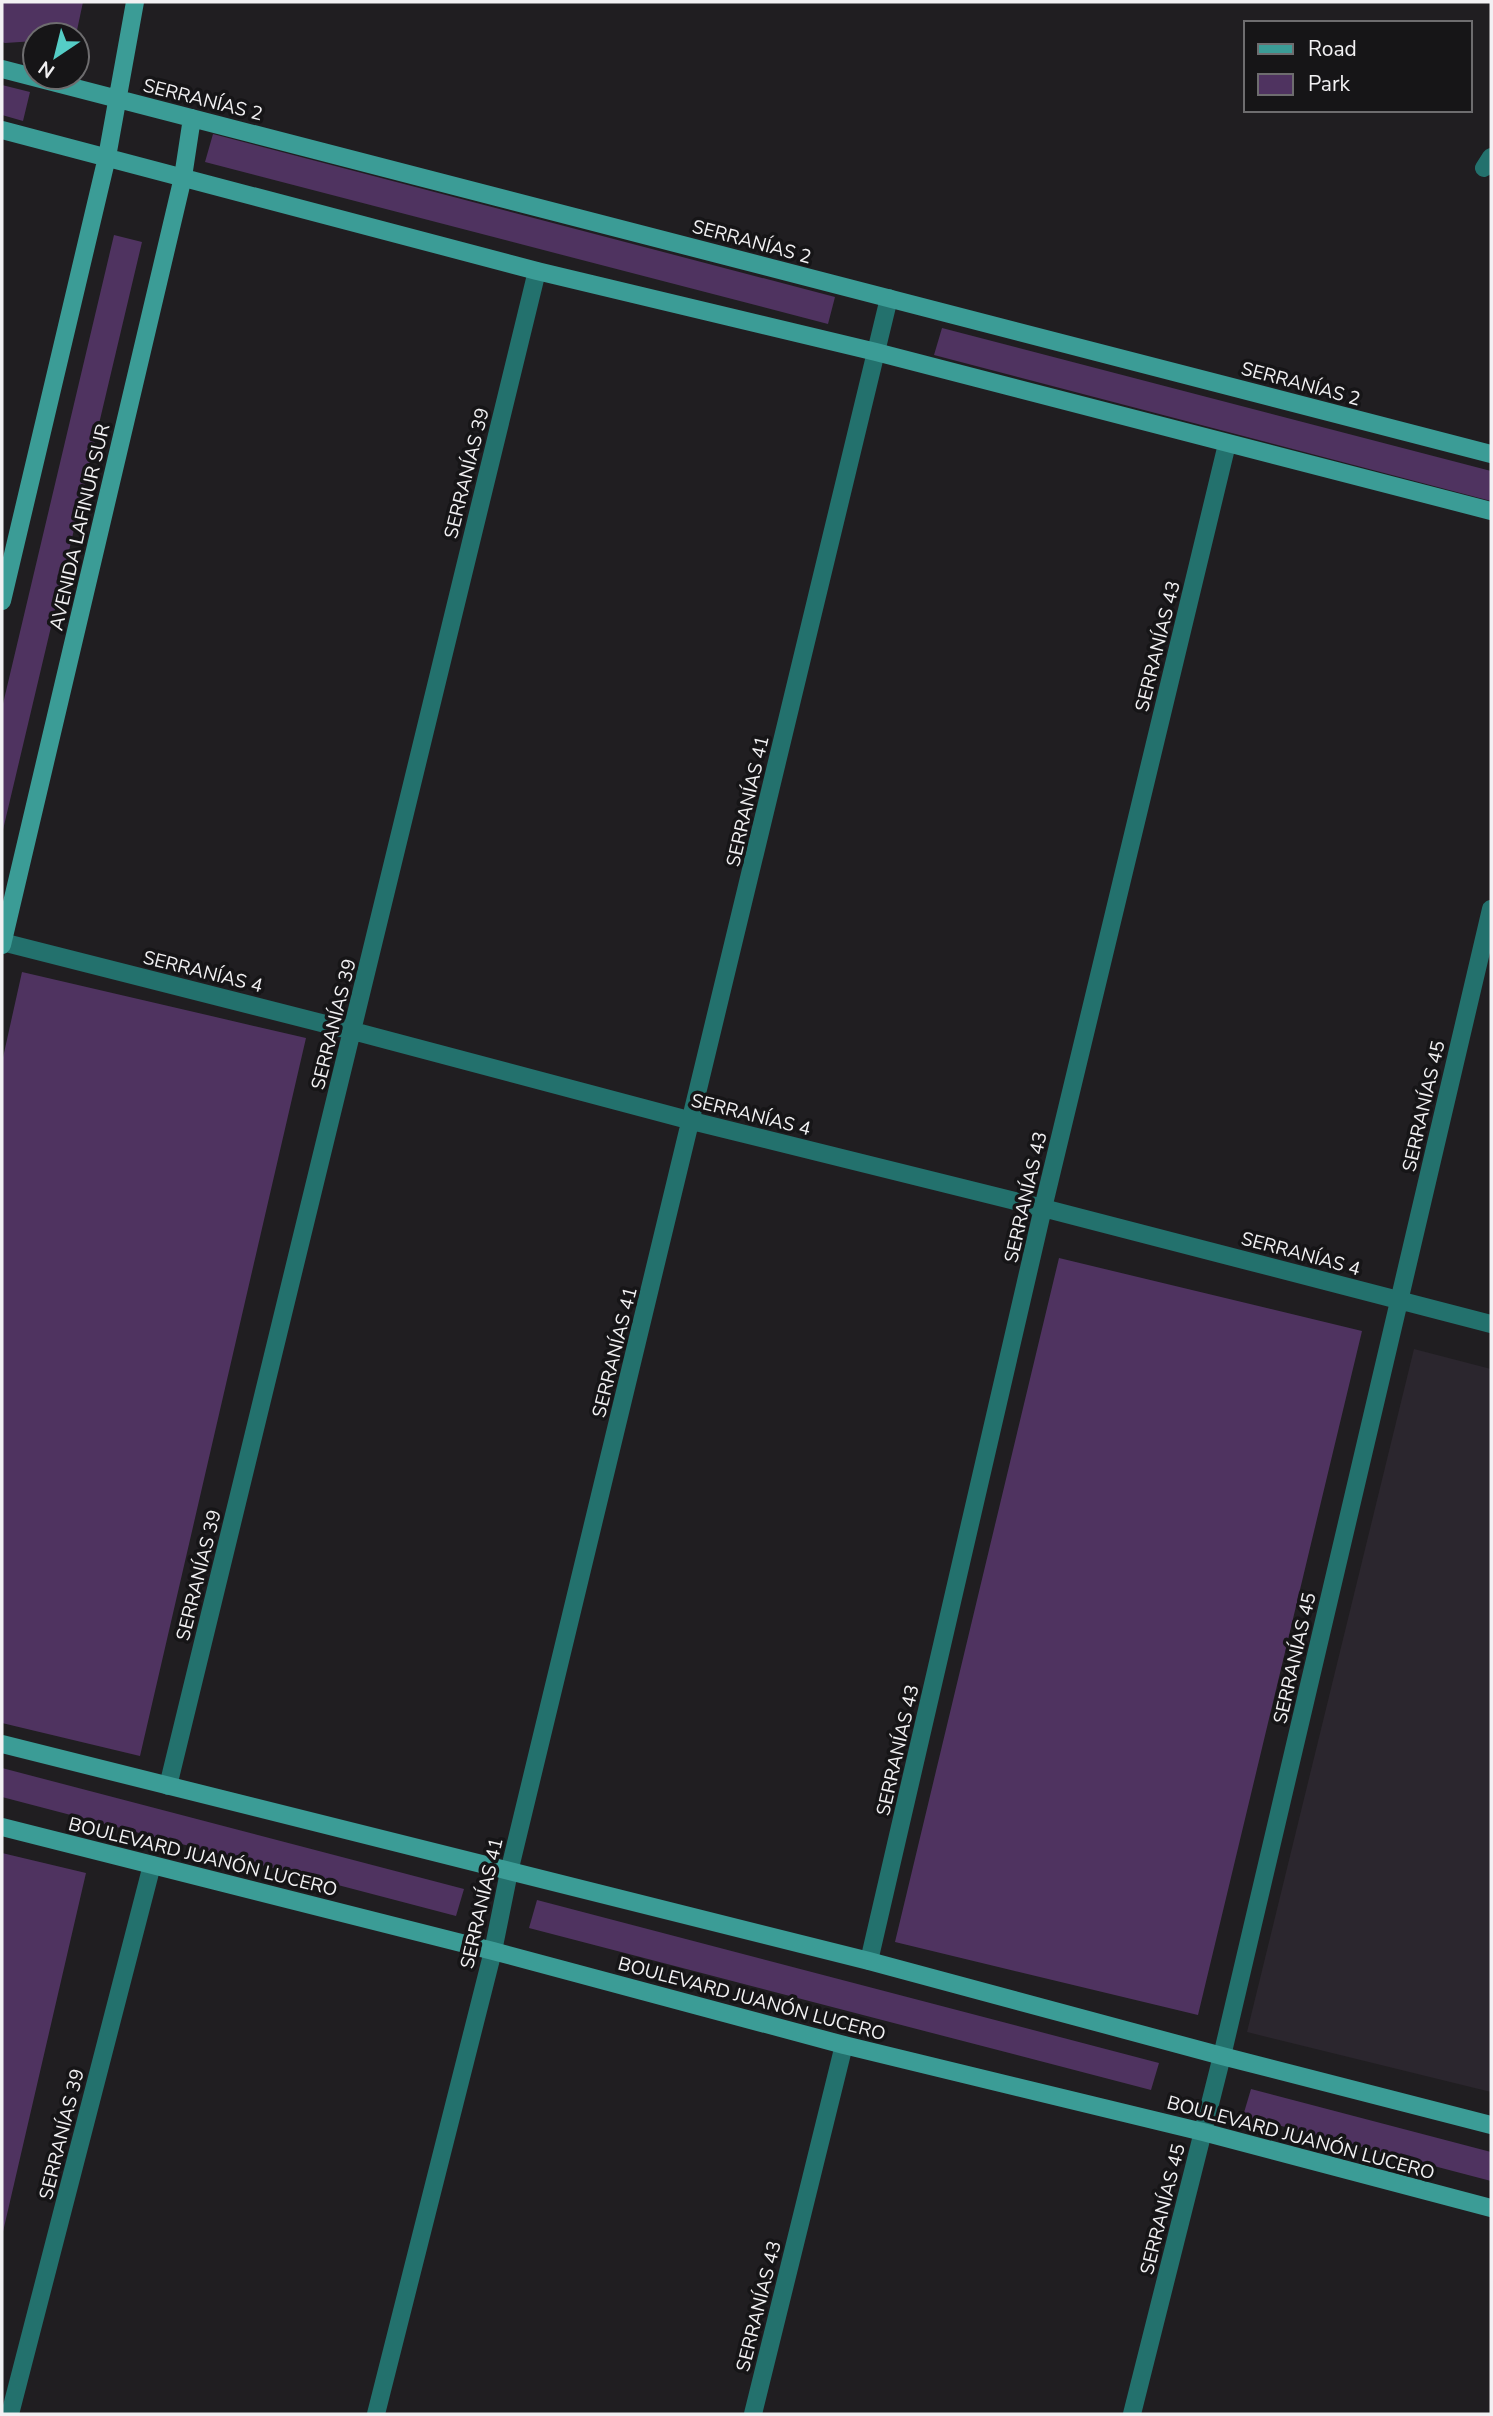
<svg xmlns="http://www.w3.org/2000/svg" width="1493" height="2416" viewBox="0 0 1493 2416" font-family="'Nunito Sans',sans-serif">
<style>
.built{fill:#2b262e}
.green{fill:#4f3360}
.lines{fill:none;stroke-linecap:round;stroke-linejoin:round}
.street{stroke:#23716d;stroke-width:18}
.secondary{stroke:#3b9c96;stroke-width:18}
.labels{text-anchor:middle;stroke-width:7;stroke-linejoin:round;paint-order:stroke}
.street-label{font-size:19px;fill:#f2f1f3;stroke:#161517}
</style>
<rect width="100%" height="100%" fill="#201e21"/>
<!-- built -->
<path class="built" d="M1414 1349 1491 1369V2092L1247 2032Z"/>
<!-- green -->
<path class="green" d="M2 2H83L76 35H35V41L5 43 2 42Z
M2 85 30 92 23 121 2 115Z
M213 134 835 297 828 324 205 162Z
M114 235 142 242 2 834V708Z
M942 328 1491 471V501L934 355Z
M22 972 306 1038 140 1756 2 1723V1062Z
M1059 1258 1362 1331 1198 2015 895 1942Z
M2 1768 464 1889 456 1916 2 1797Z
M2 1853 86 1873 2 2236Z
M537 1900 1159 2063 1151 2090 529 1928Z
M1251 2089 1491 2152V2181L1243 2116Z"/>
<g class="lines">
<!-- street -->
<path class="street" d="M1484 168 1491 157
M2 942 353 1031 692 1121 1043 1208 1491 1324
M168 1786 537 271
M869 1961 1043 1208 1227 444
M10 2414 152 1865
M376 2414 493 1951 509 1872 889 298
M753 2414 844 2045
M1132 2414 1222 2056 1491 909"/>
<!-- secondary -->
<path class="secondary" d="M2 69 1491 454
M2 130 537 271 876 352 1491 511
M2 601 107 157 135 2
M2 945 183 177 192 118
M2 1744 869 1961 1222 2056 1491 2125
M2 1827 493 1951 844 2045 1203 2132 1491 2208"/>
</g>
<g class="labels">
<!-- street labels -->
<g class="street-label">
<text transform="translate(203 99) rotate(14)" y="7">SERRANÍAS 2</text>
<text transform="translate(752 241) rotate(15)" y="7">SERRANÍAS 2</text>
<text transform="translate(1301 383) rotate(15)" y="7">SERRANÍAS 2</text>
<text transform="translate(466 473) rotate(-76)" y="7">SERRANÍAS 39</text>
<text transform="translate(79 527) rotate(-77)" y="7">AVENIDA LAFINUR SUR</text>
<text transform="translate(1157 646) rotate(-76)" y="7">SERRANÍAS 43</text>
<text transform="translate(747 801) rotate(-77)" y="7">SERRANÍAS 41</text>
<text transform="translate(203 971) rotate(14)" y="7">SERRANÍAS 4</text>
<text transform="translate(333 1024) rotate(-76)" y="7">SERRANÍAS 39</text>
<text transform="translate(1423 1106) rotate(-77)" y="7">SERRANÍAS 45</text>
<text transform="translate(751 1114) rotate(14)" y="7">SERRANÍAS 4</text>
<text transform="translate(1025 1197) rotate(-77)" y="7">SERRANÍAS 43</text>
<text transform="translate(1301 1253) rotate(15)" y="7">SERRANÍAS 4</text>
<text transform="translate(614 1352) rotate(-76)" y="7">SERRANÍAS 41</text>
<text transform="translate(198 1575) rotate(-76)" y="7">SERRANÍAS 39</text>
<text transform="translate(1294 1658) rotate(-77)" y="7">SERRANÍAS 45</text>
<text transform="translate(897 1750) rotate(-77)" y="7">SERRANÍAS 43</text>
<text transform="translate(203 1856) rotate(14)" y="7">BOULEVARD JUANÓN LUCERO</text>
<text transform="translate(481 1903) rotate(-77)" y="7">SERRANÍAS 41</text>
<text transform="translate(752 1998) rotate(15)" y="7">BOULEVARD JUANÓN LUCERO</text>
<text transform="translate(61 2134) rotate(-76)" y="7">SERRANÍAS 39</text>
<text transform="translate(1301 2137) rotate(15)" y="7">BOULEVARD JUANÓN LUCERO</text>
<text transform="translate(1162 2209) rotate(-76)" y="7">SERRANÍAS 45</text>
<text transform="translate(758 2306) rotate(-76)" y="7">SERRANÍAS 43</text>
</g>
</g>
<!-- border -->
<rect width="1493" height="2416" fill="none" stroke="#f2f1f3" stroke-width="7"/>
<!-- legend -->
<rect x="1244" y="21" width="228" height="91" fill="#161517" stroke="#6e6d6f" stroke-width="2"/>
<rect x="1258" y="44" width="35" height="10" fill="#3b9c96" stroke="#6e6d6f" stroke-width="2"/>
<text x="1308" y="56" font-size="21" fill="#f2f1f3">Road</text>
<rect x="1258" y="74" width="35" height="21" fill="#4f3360" stroke="#6e6d6f" stroke-width="2"/>
<text x="1308" y="91" font-size="21" fill="#f2f1f3">Park</text>
<!-- north arrow -->
<g transform="translate(56 56) rotate(215)"><circle r="33" fill="#161517" stroke="#6e6d6f" stroke-width="2"/>
<path d="M0-5L12 26L0 18L-12 26Z" fill="#55cdc6"/>
<text y="-10" font-size="19" font-weight="bold" text-anchor="middle" fill="#f2f1f3">N</text>
</g>
</svg>
